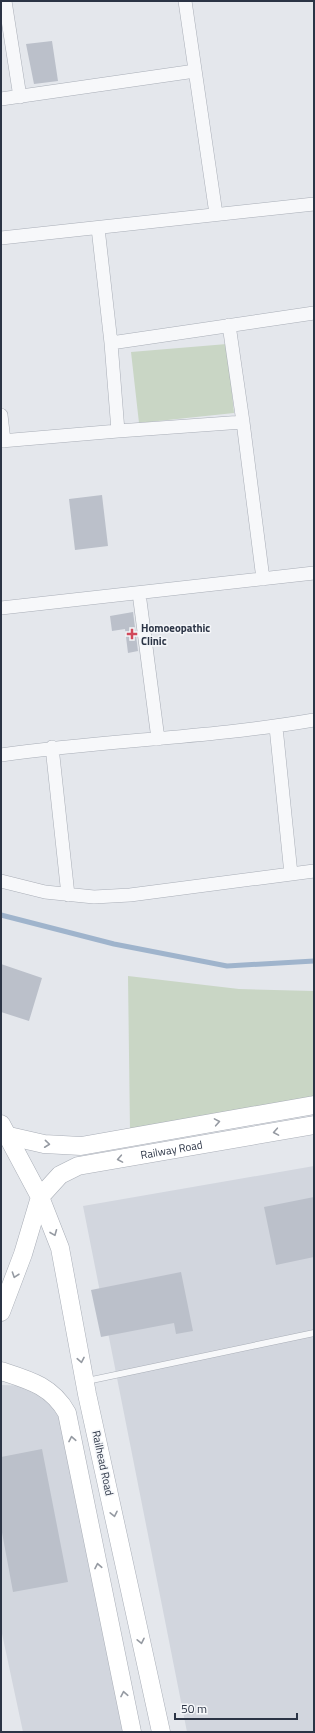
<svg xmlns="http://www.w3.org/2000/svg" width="315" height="1733" viewBox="0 0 315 1733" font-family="'Titillium Web',sans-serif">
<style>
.built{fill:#d2d6de}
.green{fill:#c9d6c5}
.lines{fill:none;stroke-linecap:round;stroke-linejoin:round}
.stream{stroke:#9fb4cc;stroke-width:5}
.building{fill:#bbc0ca}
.service-casing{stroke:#a9aeb7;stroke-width:7}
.minor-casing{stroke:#a9aeb7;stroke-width:14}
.secondary-casing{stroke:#a9aeb7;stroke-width:19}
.service{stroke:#f7f8fa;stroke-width:6}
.minor{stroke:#f7f8fa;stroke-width:13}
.secondary{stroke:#fff;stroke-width:18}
.oneway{stroke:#959aa2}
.poi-dot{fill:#d1495b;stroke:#f4f6f9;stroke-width:1.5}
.labels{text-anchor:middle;stroke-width:3;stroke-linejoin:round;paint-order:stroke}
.poi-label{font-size:11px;font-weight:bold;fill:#2b3445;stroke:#f4f6f9;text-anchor:start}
.street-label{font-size:11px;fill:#2b3445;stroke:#f4f6f9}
</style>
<rect width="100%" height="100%" fill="#e4e7ec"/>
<!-- built -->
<path class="built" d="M314 1166V1732H187L83 1206Z
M1 1385 32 1386 66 1414 130 1732H23L1 1629Z"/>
<!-- green -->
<path class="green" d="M227 344 234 413 139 423 131 352Z
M128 976 239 989 314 991V1100L130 1132Z"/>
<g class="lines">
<!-- stream -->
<path class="stream" d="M1 915 114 944 227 966 314 961"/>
</g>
<!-- building -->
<path class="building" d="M52 41 58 81 34 84 26 44Z
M102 495 108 546 75 550 69 499Z
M133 612 138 651 128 653 125 629 112 631 110 616Z
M1 964 42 978 29 1021 1 1012Z
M314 1197V1257L276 1265 264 1207Z
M181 1272 193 1331 176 1334 174 1323 101 1337 91 1290Z
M42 1449 68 1582 13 1592 1 1527V1457Z"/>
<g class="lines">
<!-- service casing -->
<g class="service-casing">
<path id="service" d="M87 1381 314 1333"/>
</g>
<!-- minor casing -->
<g class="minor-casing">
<path id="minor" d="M5 1 20 97
M185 1 216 214
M1 99 195 71
M98 228 111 343 118 431
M1 238 314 204
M229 325 243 422
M111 343 314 313
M1 415 4 441
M1 441 118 431 243 422 263 579
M139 593 158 739
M1 608 314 573
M276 727 291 874
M52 747 68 895
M1 755C105 740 210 738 314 720
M1 881 45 892 94 897 130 895 314 871"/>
</g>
<!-- secondary casing -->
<g class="secondary-casing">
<g id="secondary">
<path d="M1 1124 40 1197 23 1254 1 1312"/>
<path d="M9 1136 44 1144 81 1146 314 1105"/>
<path d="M1 1371C29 1380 52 1386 67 1413L132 1732"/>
<path id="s1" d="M161 1732 87 1394 60 1248 40 1197 60 1175 78 1166 314 1125"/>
</g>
</g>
<!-- service -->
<use href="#service" class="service"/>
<!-- minor -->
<use href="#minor" class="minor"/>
<!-- secondary -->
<use href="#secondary" class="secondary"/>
</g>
<!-- one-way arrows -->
<defs><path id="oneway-chevron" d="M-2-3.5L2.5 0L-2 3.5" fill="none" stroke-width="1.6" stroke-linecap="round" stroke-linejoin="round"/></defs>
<g class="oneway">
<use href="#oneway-chevron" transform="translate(217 1122) rotate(-10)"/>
<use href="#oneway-chevron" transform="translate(276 1132) rotate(170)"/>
<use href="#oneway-chevron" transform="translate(47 1144) rotate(6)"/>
<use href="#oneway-chevron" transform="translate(120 1159) rotate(170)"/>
<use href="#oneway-chevron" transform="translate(54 1233) rotate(68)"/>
<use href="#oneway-chevron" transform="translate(15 1275) rotate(109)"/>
<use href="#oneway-chevron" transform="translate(81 1360) rotate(79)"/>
<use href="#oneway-chevron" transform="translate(72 1439) rotate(-101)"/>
<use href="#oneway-chevron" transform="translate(114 1514) rotate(78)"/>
<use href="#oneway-chevron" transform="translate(98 1566) rotate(-101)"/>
<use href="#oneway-chevron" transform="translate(141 1641) rotate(78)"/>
<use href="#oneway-chevron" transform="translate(124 1694) rotate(-101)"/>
</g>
<!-- markers -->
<path class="poi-dot" d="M130 628h4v4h4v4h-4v4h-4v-4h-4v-4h4z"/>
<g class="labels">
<!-- poi labels -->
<g class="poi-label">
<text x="141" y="632">Homoeopathic<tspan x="141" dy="13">Clinic</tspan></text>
</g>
<!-- street labels -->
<g class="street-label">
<text dy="4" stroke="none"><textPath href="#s1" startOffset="694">Railway Road</textPath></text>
<text transform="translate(103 1463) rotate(78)" y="4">Railhead Road</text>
</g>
</g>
<!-- border -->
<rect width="315" height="1733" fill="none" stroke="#2b3445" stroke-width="4"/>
<!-- scale -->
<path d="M175 1713v6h122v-6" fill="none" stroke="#2b3445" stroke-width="2"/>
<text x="181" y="1713" font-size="12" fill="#2b3445" stroke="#f4f6f9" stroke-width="3" paint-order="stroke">50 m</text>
</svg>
